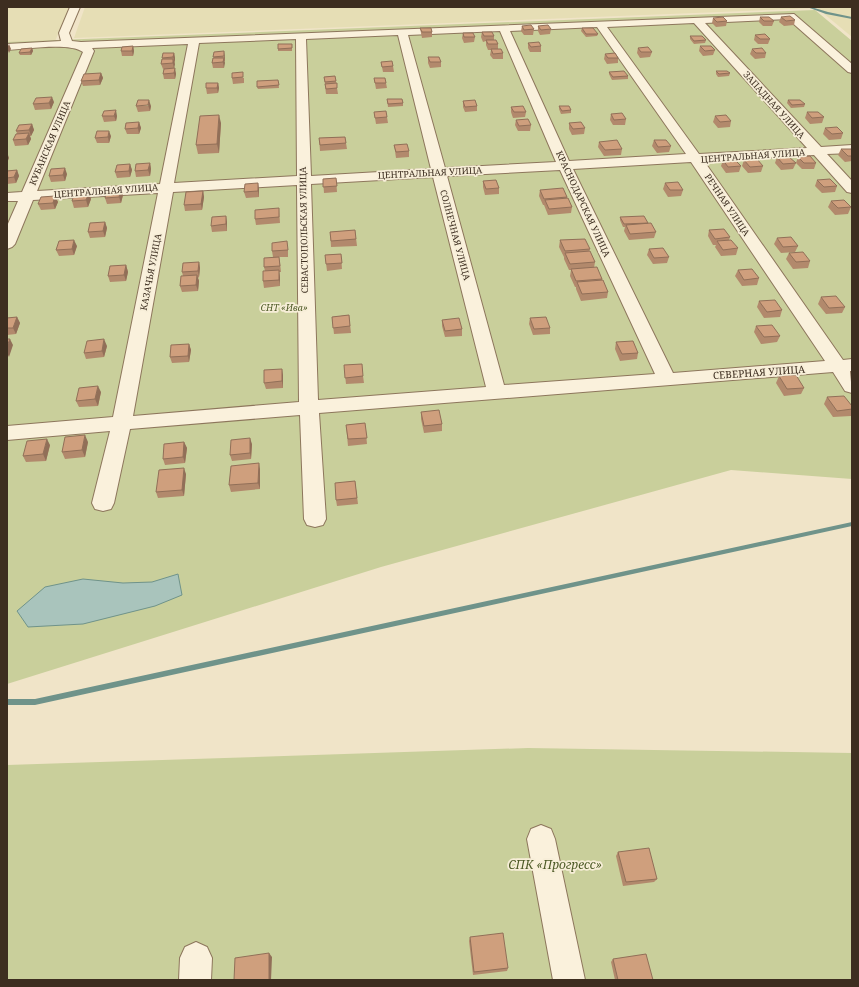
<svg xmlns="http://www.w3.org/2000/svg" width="859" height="987" viewBox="0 0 859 987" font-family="'Noto Serif',serif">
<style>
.farmland{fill:#e6deb5}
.green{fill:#c9cf9b}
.water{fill:#a9c4bc;stroke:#6f938a}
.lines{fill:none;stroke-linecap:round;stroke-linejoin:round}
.stream{fill:#6f938a;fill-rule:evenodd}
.minor-casing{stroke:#8d765c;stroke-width:2}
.minor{fill:#faf1dc;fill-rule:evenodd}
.wall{fill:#b2896c}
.shaded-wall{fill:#916f58}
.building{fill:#cf9f7d;stroke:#916f58}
.labels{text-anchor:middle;stroke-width:3.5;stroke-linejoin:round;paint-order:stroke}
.far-street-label{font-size:9px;fill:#3d2e20;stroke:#f7eed8}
.far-park-label{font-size:9px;font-style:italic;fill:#4d5a26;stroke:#f7eed8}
.street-label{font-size:10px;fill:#3d2e20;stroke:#f7eed8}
.near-park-label{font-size:12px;font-style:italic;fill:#4d5a26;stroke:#f7eed8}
</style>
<rect width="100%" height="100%" fill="#f0e4c8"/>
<!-- farmland -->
<path class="farmland" d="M7 7H69L54 44 7 46Z
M85 7H852V37L817 8 74 38Z"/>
<!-- green -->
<path class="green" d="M815 10 852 41V479L731 470 381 567 7 684V42Z
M528 748 852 753V980H7V765Z"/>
<!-- water -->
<path class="water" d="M178 574 182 595 155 606 83 624 28 627 17 611 45 587 83 579 123 583 152 582Z"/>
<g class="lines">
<!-- stream -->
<path class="stream" d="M807 7H811L828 12 852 17V19L826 14Z
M852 522V526L35 705H7V699H35Z"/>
<!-- minor casing -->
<g class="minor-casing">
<path id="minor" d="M70 7H80L69 33 72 41 81 42 794 14 852 64V73L848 72 788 19 705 23 821 147 852 145V153L827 154 852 181V193L847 192 814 155 704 161 843 360 852 359V371H850L852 393 845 391 833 372 319 413 326 519 323 525 315 527 307 525 304 519 300 415 130 429 114 503 111 509 103 511 95 509 92 503 110 431 7 440V426L113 417 158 193 33 200 15 244 12 247 7 249V226L18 201H7V193L22 192 83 52C70 42 25 49 7 50V44L61 41 59 33ZM694 23 807 148 699 154 607 27ZM597 27 686 154 569 161 510 31ZM500 31 556 162 445 168 408 35ZM398 35 431 169 311 176 306 39ZM296 39 297 176 174 183 199 43ZM188 44 160 184 37 191 94 51 92 48ZM691 162 825 361 673 373 573 169ZM560 170 655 374 504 385 447 176ZM433 177 486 387 318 400 311 184ZM297 185 299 402 133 416 173 192Z
M541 825 551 829 555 839 585 980H553L527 839 531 829Z
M196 942 207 947 212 958 211 980H179L180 958 185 947Z"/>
</g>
<!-- minor -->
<use href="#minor" class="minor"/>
</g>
<!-- wall -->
<path class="wall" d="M760 17 774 21 772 26H763L759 22Z
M781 17 795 20 794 25 784 26 779 22Z
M713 18 727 21 726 26 716 27 712 23Z
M522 26 534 29 533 35H524L521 31Z
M538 26 551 29 550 34 540 35 538 31Z
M420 28 432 32V37L422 38Z
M582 28 598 34 597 36 586 37 581 31Z
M482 32 494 36V40L498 44V49L503 53V59H493L490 55 491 50H488L486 45V41L483 42 481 37Z
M463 33 475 37 474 42 464 43 462 38Z
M755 35 770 39 768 44H758L754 40Z
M690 36 706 40 705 43 694 44 690 39Z
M528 43 541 46V52H530L528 48Z
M292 44V51H278V49Z
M133 46 134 51 133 56H122L121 51Z
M700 46 715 50 713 55 703 56 699 51Z
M32 48 33 51 31 55H20L19 53Z
M638 48 652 52 650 57 640 58 637 53Z
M752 49 766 53 765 58 755 59 750 54Z
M214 52 225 57V61H224V68H213L212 63 214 58Z
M174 53 175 58 174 68 176 74 175 79H164L163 74 164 69H163L161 64 163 59 162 58Z
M605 54 618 58V63L607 64 604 59Z
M428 57 441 62V67L430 68 428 63Z
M381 62 393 66 394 72H383Z
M716 71 730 73 729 76 718 77 716 74Z
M609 72 628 76V79L612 80 609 74Z
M101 73 103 78 100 85 83 86 81 81Z
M232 73 244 78V83L233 84 232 78Z
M335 76 338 94H326L324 77Z
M374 78 386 83 387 88 376 89Z
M278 80 279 88 258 89 257 87Z
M218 83 219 88 218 93 207 94 206 88Z
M387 99 403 103V106L388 107Z
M788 100 805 104 804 107 791 108 787 103Z
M463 101 477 106V111L465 112 463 107Z
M54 102 51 109 35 110 33 104Z
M136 106H151L150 111 138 112Z
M559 106 571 110V113L561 114 559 109Z
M511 107 526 112 525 117 513 118 511 112Z
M374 112 387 117 388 123 376 124Z
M807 112 824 117 822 123 810 124 805 118Z
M611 114 626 119 625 125H613L610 120Z
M102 116H117L116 121 104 122Z
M715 116 731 121 730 127 718 128 713 122Z
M516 120 531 125 530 131H518L515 125Z
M139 122 141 128 139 134H127L125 129Z
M221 123 219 153 198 154 196 145Z
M569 123 585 128 584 134 572 135 569 129Z
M32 124 34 130 31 136H30L31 139 28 145 15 146 13 140 17 133 16 131Z
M825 128 843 133 841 139 829 140 823 134Z
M111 136 109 143H97L95 138Z
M345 137 347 149 320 151 319 138Z
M654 140 671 146 669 152 657 153 652 146Z
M599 142 622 149 621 155 604 156 598 147Z
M394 145 409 151V157L396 158 395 151Z
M841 149H852V161L845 162 838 155Z
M777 157 796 163 793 169 781 170 775 163Z
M798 157 816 163 814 169H802L796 163Z
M723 160 741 166 739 172 726 173 721 166Z
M744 160 763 166 761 172 748 173 742 166Z
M150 163 151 169 150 176 136 177 135 171Z
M130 164 132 170 130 177 117 178 115 172Z
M17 170 19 176 16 183 7 184V171Z
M67 174 65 181 51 182 49 176Z
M336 178 337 192 324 193 323 179Z
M817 180 837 186 835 192 822 193 815 186Z
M483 181 499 188V194L485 195 483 187Z
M665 183 683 190 681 196 668 197 663 189Z
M121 189 123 195 121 203 107 204 105 198Z
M259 189V197L246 198 244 192Z
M540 190 567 197V198L572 207 571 213 548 215 544 205H543L539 196Z
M203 191 204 197 202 210 185 211 184 205Z
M89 193 91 199 88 207 74 208 72 201Z
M55 196 58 202 55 209 41 210 38 204Z
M831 201 851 207 848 214 835 215 828 207Z
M279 208 280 223 256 225 255 219Z
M620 217 648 223 656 232 654 238 629 240 624 231 625 227H623L620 220Z
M105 222 107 228 105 237 90 238 88 232Z
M227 222V231L212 232 211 226Z
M355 230 357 246 331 247 330 232Z
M709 230 730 237 729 240 738 248 736 255 721 256 715 247 716 245H713L708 236Z
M777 238 798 246 795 252 781 253 774 244Z
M560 240 590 249 589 251 595 262 594 268 602 279V281L608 292 607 298 581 301 576 289V287H575L570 276 571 270H569L564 259V257L559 247Z
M77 246 74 255 59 256 56 250Z
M288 248V257H279L280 263 281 272H279L280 286 264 288 263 281 265 271 264 267 273 257 272 251Z
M649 249 669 257 667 263 653 264 647 255Z
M789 253 810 261 808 268 793 269 786 259Z
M341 254 342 269 327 271 325 255Z
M199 262 200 268 199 277 198 278 199 281 198 291 182 292 180 286 183 276 182 272Z
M126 265 128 272 126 281 110 282 108 276Z
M738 270 759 278 757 285 742 286 735 276Z
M821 297 845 307 842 313 826 314 818 304Z
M759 301 782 310 780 317 764 318 757 307Z
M349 315 351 333 334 334 332 317Z
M17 317 20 323 16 334 7 335V318Z
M530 318 550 328V334L533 335 529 324Z
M442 320 462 329V336L445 337 442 326Z
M756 326 780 336 777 342 761 344 754 332Z
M616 342 638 353 637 359 620 361 615 349Z
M189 344 191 350 189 362 172 363 170 357Z
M107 346 104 357 86 359 84 353Z
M344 365 363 376 364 383 346 384Z
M283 375V388L266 389 264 383Z
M779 376 804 388 801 394 784 396 776 383Z
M101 392 98 406 79 407 76 401Z
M827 397 852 406V413L851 416 833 417 824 404Z
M421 412 442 424V431L424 433 421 419Z
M365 423 367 444 348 446 346 425Z
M88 442 85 457 65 459 62 452Z
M184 442 187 448 185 463 165 465 163 459Z
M252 444 251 459 232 461 230 455Z
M50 445 46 461 26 462 23 456Z
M260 469V489L231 492 229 485Z
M186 474 184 496 158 498 156 492Z
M355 481 358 504 337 506 336 500Z
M618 852 657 879 654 882 623 886 616 856Z
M470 937 508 968 507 971 473 975 469 941Z
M613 959 653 980H615L611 962Z"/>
<!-- shaded-wall -->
<path class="shaded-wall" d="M9 44 11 49 9 53 7 48Z
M133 46 134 51 133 56 132 51Z
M32 48 33 51 31 55 30 52Z
M224 51 225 57V61L224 56Z
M174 53 175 58V63L173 57Z
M224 58 225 63 224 68 223 62Z
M173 59 175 64 174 69 173 63Z
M175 68 176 74 175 79 174 73Z
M101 73 103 78 100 85 99 80Z
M218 83 219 88 218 93 217 88Z
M52 97 54 102 51 109 49 103Z
M149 100 151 106 150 111 148 105Z
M116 110 117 116 116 121 114 116Z
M219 115 221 123 219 153 217 144Z
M139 122 141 128 139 134 138 128Z
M32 124 34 130 31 136 29 130Z
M109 131 111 136 109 143 108 137Z
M29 133 31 139 28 145 26 139Z
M7 152 9 158 7 163Z
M150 163 151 169 150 176 148 170Z
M130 164 132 170 130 177 129 171Z
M65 168 67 174 65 181 63 175Z
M17 170 19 176 16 183 14 177Z
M258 183 259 189V197L258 191Z
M121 189 123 195 121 203 119 197Z
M203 191 204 197 202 210 201 204Z
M89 193 91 199 88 207 86 200Z
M55 196 58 202 55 209 53 203Z
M226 216 227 222V231L226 224Z
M105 222 107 228 105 237 103 231Z
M74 240 77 246 74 255 72 249Z
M199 262 200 268 199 277 198 271Z
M126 265 128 272 126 281 124 275Z
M279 270 280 277V286L279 280Z
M197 275 199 281 198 291 196 285Z
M17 317 20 323 16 334 13 328Z
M10 339 13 345 9 357 7 353V346Z
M104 339 107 346 104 357 102 351Z
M189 344 191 350 189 362 188 356Z
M282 369 283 375V388L282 381Z
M98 386 101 392 98 406 95 399Z
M85 435 88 442 85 457 82 450Z
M250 438 252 444 251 459 250 453Z
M47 439 50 445 46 461 43 454Z
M184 442 187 448 185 463 183 457Z
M259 463 260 469V489L258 483Z
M184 468 186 474 184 496 182 490Z
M269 953 272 957 271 980H269Z"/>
<!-- building -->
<path class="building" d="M790 16 795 20 786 21 781 17Z
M723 17 727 21 717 22 713 18Z
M760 17H769L774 21H764Z
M531 25 534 29 524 30 522 26Z
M548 25 551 29 541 30 538 26Z
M420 28H431L432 32H422Z
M582 28H593L598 34H586Z
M482 32H492L494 36H484Z
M463 33H473L475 37H464Z
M765 34 770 39H760L755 35Z
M690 36H702L706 40 694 41Z
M486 40H496L498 44H488Z
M539 42 541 46 531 47 528 43Z
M278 44H292V48L278 49Z
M133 46 132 51H121L122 47Z
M700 46H711L715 50 705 51Z
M648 47 652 52H641L638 48Z
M32 48 30 52 19 53 21 49Z
M762 48 766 53H756L752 49Z
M491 49H501L503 53 493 54Z
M224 51V56L213 57 214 52Z
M163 53H174L173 57 162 58Z
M615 53 618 58H608L605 54Z
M428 57H439L441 62H430Z
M213 58H224L223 62 212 63Z
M162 59H173V63L161 64Z
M392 61 393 66 382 67 381 62Z
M175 68 174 73 163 74 164 69Z
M624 71 628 76 613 77 609 72Z
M716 71H727L730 73 719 74Z
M243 72V77L232 78V73Z
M101 73 99 80 81 81 84 74Z
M335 76 336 81 325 82 324 77Z
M374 78H385L386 83H375Z
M278 80 279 85 257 87V81Z
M206 83H218L217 88H206Z
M337 83V88L326 89 325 84Z
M52 97 49 103 33 104 36 98Z
M387 99H402L403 103 388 104Z
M138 100H149L148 105 136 106Z
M475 100 477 106 465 107 463 101Z
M788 100H800L805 104 792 105Z
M523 106 526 112H514L511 107Z
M559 106H569L571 110 562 111Z
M116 110 114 116H102L104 111Z
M386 111 387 117 375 118 374 112Z
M807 112H818L824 117 812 118Z
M622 113 626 119 614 120 611 114Z
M219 115 217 144 196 145 200 116Z
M726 115 731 121 720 122 715 116Z
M528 119 531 125 519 126 516 120Z
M139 122 138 128 125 129 126 123Z
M581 122 585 128 573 129 569 123Z
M32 124 29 130 16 131 19 125Z
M837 127 843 133 832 134 825 128Z
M97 131H109L108 137 95 138Z
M29 133 26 139 13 140 16 134Z
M345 137 346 143 320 145 319 138Z
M617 140 622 149 605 150 599 142Z
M654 140H666L671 146 658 147Z
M407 144 409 151 396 152 394 145Z
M841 149H852V156H848Z
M810 156 816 163H804L798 157Z
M777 157H789L796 163 783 164Z
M757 159 763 166 750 167 744 160Z
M723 160H735L741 166 728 167Z
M150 163 148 170 135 171 136 164Z
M130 164 129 171 115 172 117 165Z
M65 168 63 175 49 176 51 169Z
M17 170 14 177 7 178V171Z
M336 178 337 186 323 187V179Z
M830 179 837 186 824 187 817 180Z
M496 180 499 188 486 189 483 181Z
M678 182 683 190H670L665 183Z
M258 183V191L244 192 245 184Z
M563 188 567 197 544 199 540 190Z
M121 189 119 197 105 198 107 190Z
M203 191 201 204 184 205 186 192Z
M89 193 86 200 72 201 74 194Z
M55 196 53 203 38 204 41 197Z
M568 198 572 207 549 209 545 200Z
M844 200 851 207 838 208 831 201Z
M279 208V217L255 219V210Z
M226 216V224L211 226 212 217Z
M644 216 648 223 624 224 620 217Z
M105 222 103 231 88 232 90 223Z
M651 223 656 232 630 234 626 225Z
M724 229 730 237 715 239 709 230Z
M355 230 356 239 331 241 330 232Z
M791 237 798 246 783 247 777 238Z
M585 239 590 249 565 251 560 240Z
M74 240 72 249 56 250 59 241Z
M731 240 738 248 723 250 717 241Z
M287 241 288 250 272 251V243Z
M663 248 669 257 654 258 649 249Z
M590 251 595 262 570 264 565 253Z
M803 252 810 261 796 262 789 253Z
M341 254 342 263 326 264 325 255Z
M279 257 280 266 264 267V258Z
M199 262 198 271 182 272 183 263Z
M126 265 124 275 108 276 110 266Z
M597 267 602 279 576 281 571 269Z
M752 269 759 278 744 280 738 270Z
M279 270V280L263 281V271Z
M197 275 196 285 180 286 181 276Z
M603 280 608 292 582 294 577 282Z
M836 296 845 307 829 308 821 297Z
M775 300 782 310 767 312 759 301Z
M349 315 350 326 333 328 332 317Z
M17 317 13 328H7V318Z
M546 317 550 328 534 329 530 318Z
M459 318 462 329 445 331 442 320Z
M772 325 780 336 764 337 756 326Z
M7 339H10L7 346Z
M104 339 102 351 84 353 87 341Z
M633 341 638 353 622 354 616 342Z
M189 344 188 356 170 357 171 345Z
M362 364 363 376 345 378 344 365Z
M282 369V381L264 383V370Z
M796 375 804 388 787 389 779 376Z
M98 386 95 399 76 401 79 388Z
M844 396 852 406V409L837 411 827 397Z
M439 410 442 424 424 426 421 412Z
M365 423 367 438 348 439 346 425Z
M85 435 82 450 62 452 65 437Z
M250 438V453L230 455 231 440Z
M47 439 43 454 23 456 27 441Z
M184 442 183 457 163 459 164 444Z
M259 463 258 483 229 485 231 466Z
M184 468 182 490 156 492 159 470Z
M355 481 357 498 336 500 335 483Z
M649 848 657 879 626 882 618 852Z
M503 933 508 968 474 972 470 937Z
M269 953V980H234L235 958Z
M646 954 653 980H618L613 959Z"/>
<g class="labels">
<!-- far-street labels -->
<g class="far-street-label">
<text transform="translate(774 105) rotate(48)" y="3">ЗАПАДНАЯ УЛИЦА</text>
<text transform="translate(50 143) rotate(-67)" y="3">КУБАНСКАЯ УЛИЦА</text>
<text transform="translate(753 156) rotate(-4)" y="3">ЦЕНТРАЛЬНАЯ УЛИЦА</text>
<text transform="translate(430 173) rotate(-3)" y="3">ЦЕНТРАЛЬНАЯ УЛИЦА</text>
<text transform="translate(106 191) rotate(-4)" y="3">ЦЕНТРАЛЬНАЯ УЛИЦА</text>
<text transform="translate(583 204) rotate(65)" y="3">КРАСНОДАРСКАЯ УЛИЦА</text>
<text transform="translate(727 205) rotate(56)" y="3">РЕЧНАЯ УЛИЦА</text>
<text transform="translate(304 230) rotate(-91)" y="3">СЕВАСТОПОЛЬСКАЯ УЛИЦА</text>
<text transform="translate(455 235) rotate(75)" y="3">СОЛНЕЧНАЯ УЛИЦА</text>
<text transform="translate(151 272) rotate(-79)" y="3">КАЗАЧЬЯ УЛИЦА</text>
</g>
<!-- far-park labels -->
<g class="far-park-label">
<text x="284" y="311">СНТ «Ива»</text>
</g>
<!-- street labels -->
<g class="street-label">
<text transform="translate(759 372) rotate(-4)" y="4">СЕВЕРНАЯ УЛИЦА</text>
</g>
<!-- near-park labels -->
<g class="near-park-label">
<text x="555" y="869">СПК «Прогресс»</text>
</g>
</g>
<!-- border -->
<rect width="859" height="987" fill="none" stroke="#3d2e20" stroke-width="16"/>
</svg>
